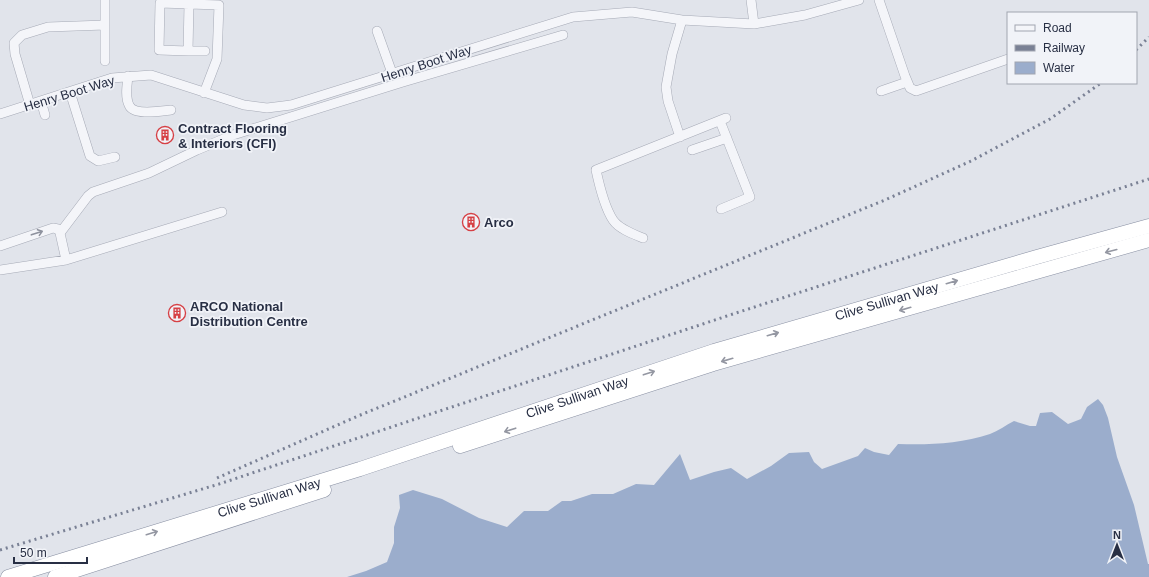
<svg xmlns="http://www.w3.org/2000/svg" width="1149" height="577" viewBox="0 0 1149 577" font-family="Helvetica,sans-serif">
<style>
.water{fill:#9badcc}
.lines{fill:none;stroke-linecap:round;stroke-linejoin:round}
.minor-casing{stroke:#a6aab6;stroke-width:10}
.highway-casing{stroke:#888fa2;stroke-width:15}
.minor{stroke:#f4f5f9;stroke-width:9}
.highway{stroke:#fff;stroke-width:14}
.rail{stroke:#7a8195;stroke-width:3;stroke-dasharray:2 4;stroke-linecap:butt}
.oneway{stroke:#8e929e}
.oneway2{stroke:#9497a2}
.labels{text-anchor:middle;stroke-width:3.5;stroke-linejoin:round;paint-order:stroke}
.street-label{font-size:13px;fill:#282f44;stroke:#f1f3f8}
.poi-label{font-size:13px;font-weight:bold;fill:#282f44;stroke:#f1f3f8;text-anchor:start}
</style>
<rect width="100%" height="100%" fill="#e1e4eb"/>
<!-- water -->
<path class="water" d="M1098 399 1103 405 1108 418 1117 457 1134 505 1148 564H1149V577H347L366 571 387 562 394 543V527L400 508 399 495 413 490 442 499 479 518 507 527 524 511H548L562 501H571L592 494H613L636 484 654 485 680 454 690 480 714 472 731 468 747 479 771 466 789 453 809 452 814 462 822 469 858 456 865 448 874 452 889 455 898 444C928 445 960 444 990 434 998 431 1006 425 1014 421L1030 426H1036L1040 413 1052 412 1068 424 1081 419 1087 407Z"/>
<g class="lines">
<!-- minor casing -->
<g class="minor-casing">
<path id="minor" d="M751 0 754 24
M879 0 905 76 910 88 916 91 1008 59
M189 4 188 51 159 50 160 3 219 5 217 59 204 93
M377 31 392 73
M188 51H205
M105 61V0
M128 76C127 85 125 97 129 105 133 116 161 111 171 110
M881 91 907 82
M70 92 90 156 98 161 115 157
M41 101 45 115
M30 105 15 54 14 43 22 35 48 27 105 25
M0 114 112 78 151 75 244 105 267 108 291 105 573 17 632 12 682 20 754 24 805 15 859 0
M720 121 750 197 721 209
M680 137 668 101 666 87 672 54 682 20
M692 150 727 138
M60 233 88 196 93 192 149 173 197 150 233 135 403 82 563 35
M643 238C633 234 619 229 613 220 605 208 599 184 596 170L726 118
M0 246 53 228 58 229 60 233 66 260
M0 270 66 260 222 212"/>
</g>
<!-- highway casing -->
<g class="highway-casing">
<g id="highway">
<path d="M460 446 713 364 1149 240"/>
<path id="s1" d="M8 577 360 469 714 351 1037 257 1149 226"/>
<path d="M55 577 324 490"/>
</g>
</g>
<!-- minor -->
<use href="#minor" class="minor"/>
<!-- highway -->
<use href="#highway" class="highway"/>
<!-- rail -->
<path class="rail" d="M1136 50 1149 37
M217 478 358 416 885 200 971 161 1050 119 1101 83
M0 550 219 484 733 314 1149 179"/>
</g>
<!-- one-way arrows -->
<defs><path id="oneway-shaft" d="M-6 0H5M1.5-3L5.5 0L1.5 3" fill="none" stroke-width="1.6" stroke-linecap="round" stroke-linejoin="round"/></defs>
<use class="oneway" href="#oneway-shaft" transform="translate(37 233) rotate(-18)"/>
<g class="oneway2">
<use href="#oneway-shaft" transform="translate(1111 251) rotate(165)"/>
<use href="#oneway-shaft" transform="translate(952 282) rotate(-16)"/>
<use href="#oneway-shaft" transform="translate(905 309) rotate(164)"/>
<use href="#oneway-shaft" transform="translate(773 334) rotate(-16)"/>
<use href="#oneway-shaft" transform="translate(727 360) rotate(164)"/>
<use href="#oneway-shaft" transform="translate(649 373) rotate(-18)"/>
<use href="#oneway-shaft" transform="translate(510 430) rotate(162)"/>
<use href="#oneway-shaft" transform="translate(152 533) rotate(-17)"/>
</g>
<!-- icons -->
<defs>
<g id="building-ring" transform="scale(0.9)"><circle r="9.5" fill="#f1f3f8" stroke="#d64045" stroke-width="1.5"/><path d="M-4-6H4V6H1V3H-1V6H-4ZM-2.5-4.3h1.7v1.8h-1.7ZM.8-4.3h1.7v1.8H.8ZM-2.5-1h1.7V.8h-1.7ZM.8-1h1.7V.8H.8Z" fill="#d64045"/></g>
</defs>
<g fill-rule="evenodd">
<use href="#building-ring" x="165" y="135"/>
<use href="#building-ring" x="471" y="222"/>
<use href="#building-ring" x="177" y="313"/>
</g>
<g class="labels">
<!-- street labels -->
<g class="street-label">
<text transform="translate(426 63) rotate(-18)" y="5">Henry Boot Way</text>
<text transform="translate(69 93) rotate(-17)" y="5">Henry Boot Way</text>
<text dy="5" stroke="none"><textPath href="#s1" startOffset="921">Clive Sullivan Way</textPath></text>
<text dy="5" stroke="none"><textPath href="#s1" startOffset="597">Clive Sullivan Way</textPath></text>
<text dy="5" stroke="none"><textPath href="#s1" startOffset="273">Clive Sullivan Way</textPath></text>
</g>
<!-- poi labels -->
<g class="poi-label">
<text x="178" y="133">Contract Flooring<tspan x="178" dy="15">&amp; Interiors (CFI)</tspan></text>
<text x="484" y="227">Arco</text>
<text x="190" y="311">ARCO National<tspan x="190" dy="15">Distribution Centre</tspan></text>
</g>
</g>
<!-- legend -->
<rect x="1007" y="12" width="130" height="72" fill="#f1f3f8" stroke="#a1a5b0"/>
<rect x="1015" y="25" width="20" height="6" fill="#f4f5f9" stroke="#a1a5b0"/>
<text x="1043" y="32" font-size="12" fill="#282f44">Road</text>
<rect x="1015" y="45" width="20" height="6" fill="#7a8195" stroke="#a1a5b0"/>
<text x="1043" y="52" font-size="12" fill="#282f44">Railway</text>
<rect x="1015" y="62" width="20" height="12" fill="#9badcc" stroke="#a1a5b0"/>
<text x="1043" y="72" font-size="12" fill="#282f44">Water</text>
<!-- north arrow -->
<g transform="translate(1117 545)" stroke="#f1f3f8" stroke-width="3" paint-order="stroke">
<path d="M0-3L7 15L0 10L-7 15Z" fill="#282f44"/>
<text y="-6" font-size="11" font-weight="bold" text-anchor="middle" fill="#282f44">N</text>
</g>
<!-- scale -->
<path d="M14 557v6h73v-6" fill="none" stroke="#282f44" stroke-width="2"/>
<text x="20" y="557" font-size="12" fill="#282f44" stroke="#f1f3f8" stroke-width="3" paint-order="stroke">50 m</text>
</svg>
